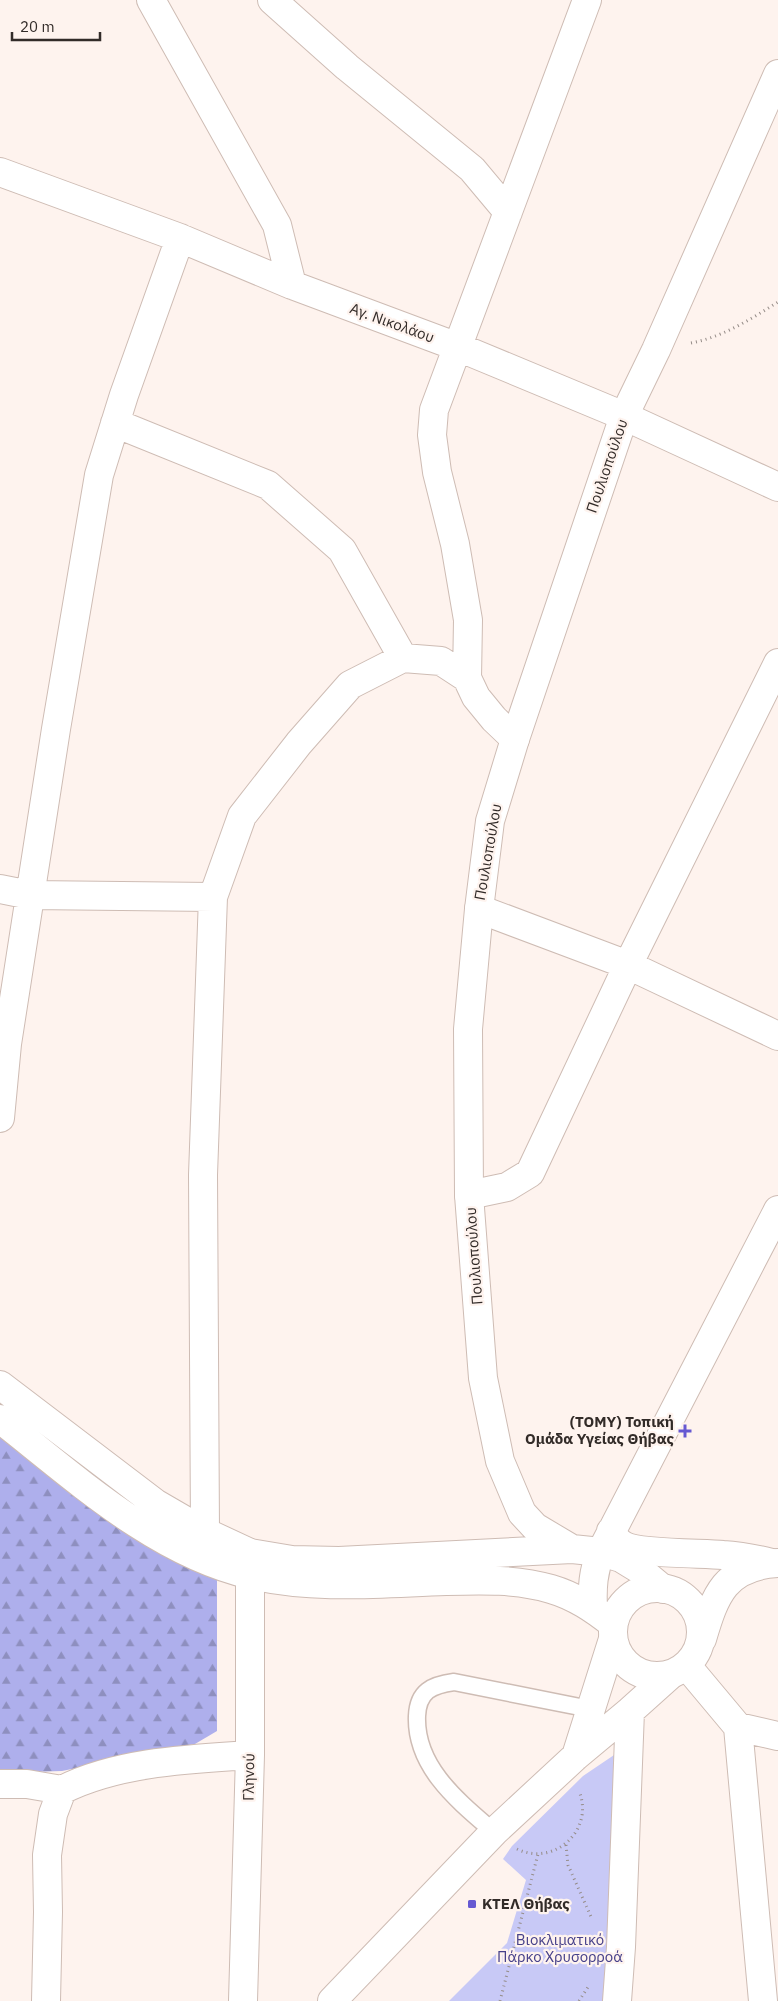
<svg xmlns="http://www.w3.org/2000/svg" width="778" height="2001" viewBox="0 0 778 2001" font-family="'IBM Plex Sans',sans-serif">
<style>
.forest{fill:url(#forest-firs)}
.park{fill:#c8c9f6}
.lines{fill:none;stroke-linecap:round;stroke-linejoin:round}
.service-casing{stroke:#cebcb4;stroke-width:19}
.minor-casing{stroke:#cebcb4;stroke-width:30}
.tertiary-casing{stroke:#cebcb4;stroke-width:30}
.path{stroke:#958c88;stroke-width:3;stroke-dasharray:1 4;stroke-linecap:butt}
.service{stroke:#fff;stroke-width:16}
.minor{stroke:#fff;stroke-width:28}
.tertiary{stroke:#fff;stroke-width:28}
.poi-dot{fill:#6659d2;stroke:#fef3ee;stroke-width:2}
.labels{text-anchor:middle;stroke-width:4.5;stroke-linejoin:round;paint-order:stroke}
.street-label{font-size:15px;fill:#322b28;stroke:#fef3ee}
.poi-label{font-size:15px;font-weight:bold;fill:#322b28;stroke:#fef3ee;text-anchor:end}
.park-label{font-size:15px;fill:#47418a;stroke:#fef3ee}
</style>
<defs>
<pattern id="forest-firs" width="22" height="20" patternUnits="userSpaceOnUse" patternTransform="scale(1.25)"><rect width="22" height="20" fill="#aeafec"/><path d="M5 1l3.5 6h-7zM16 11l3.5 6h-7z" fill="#8e8fbf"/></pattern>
</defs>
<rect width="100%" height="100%" fill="#fef3ee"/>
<!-- forest -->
<path class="forest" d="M0 1433 217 1573V1731L195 1744 62 1771 0 1773Z"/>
<!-- park -->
<path class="park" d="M620 1751 607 2001H449L507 1943 526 1880 503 1859 512 1846 583 1776Z"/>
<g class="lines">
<!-- service casing -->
<g class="service-casing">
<path id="service" d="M494 1832C458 1801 415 1767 417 1716 418 1691 432 1685 454 1682L590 1709"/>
</g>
<!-- minor casing -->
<g class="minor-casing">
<path id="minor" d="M151 0 277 225 292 285
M272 0 347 67 472 169 508 212
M0 172 180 238 292 285 458 347 624 416 778 487
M115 423 268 485 342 550 403 658 350 685 299 743 242 816 213 897 203 1175 205 1532
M403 658 441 661 467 678
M515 739 494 719 476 697 467 678 468 620 455 544 437 472 432 435 434 410 587 0
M0 889 30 895 213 897
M479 909 628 965 778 1036
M0 1118 7 1044 56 729 99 475 124 395 180 238
M469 1195 507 1187 530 1173 628 965 778 663
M611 1531C614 1536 617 1542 623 1545 637 1554 703 1553 723 1555 740 1556 756 1559 772 1563
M593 1608C592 1588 593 1571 601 1552L778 1210
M687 1666 738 1727 763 2001
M738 1727 778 1736
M576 1756 613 1639
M0 1784H27L62 1790
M46 2001 48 1912 47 1855 53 1814 62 1790C117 1762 189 1759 250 1755
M243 2001 250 1755V1553
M332 2001 494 1832 576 1756 630 1711 669 1676
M617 2001 621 1947 630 1711"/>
</g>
<!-- tertiary casing -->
<g class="tertiary-casing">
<path id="tertiary" d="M0 1385 155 1503 205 1532 250 1553 292 1560 339 1561 572 1549
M0 1419C75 1478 156 1553 251 1575 315 1590 382 1583 446 1581 482 1580 517 1579 551 1589 575 1596 594 1609 613 1624
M613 1632a44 44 0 1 1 88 0a44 44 0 1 1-88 0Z
M663 1589 639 1569 621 1558 601 1552 572 1549 535 1527 522 1513 500 1461 483 1378 469 1195 468 1029 479 909 490 821 515 739 624 416 656 350 778 74
M702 1639C715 1595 725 1566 778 1563"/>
</g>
<!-- path -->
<path class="path" d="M691 343C723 337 751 319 778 302
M566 1845 568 1865 592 1919
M517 1849C554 1867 595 1830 579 1791
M500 2001 538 1854
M579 2001 588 1987"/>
<!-- service -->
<use href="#service" class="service"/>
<!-- minor -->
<use href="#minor" class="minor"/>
<!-- tertiary -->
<use href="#tertiary" class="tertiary"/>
</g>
<!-- markers -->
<g class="poi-dot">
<path d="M682.5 1423.5h5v5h5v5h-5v5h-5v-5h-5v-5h5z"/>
<rect x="467" y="1899" width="10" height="10" rx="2.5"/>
</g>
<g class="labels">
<!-- street labels -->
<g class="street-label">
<text transform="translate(392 323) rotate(20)" y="5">Αγ. Νικολάου</text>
<text transform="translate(607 466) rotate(-71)" y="5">Πουλιοπούλου</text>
<text transform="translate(488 852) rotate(-80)" y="5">Πουλιοπούλου</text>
<text transform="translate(474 1256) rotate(-94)" y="5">Πουλιοπούλου</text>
<text transform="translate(249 1777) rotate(-89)" y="5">Γληνού</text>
</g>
<!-- poi labels -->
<g class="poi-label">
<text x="674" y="1427">(ΤΟΜΥ) Τοπική<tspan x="674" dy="17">Ομάδα Υγείας Θήβας</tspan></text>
<text x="482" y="1909" text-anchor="start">ΚΤΕΛ Θήβας</text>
</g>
<!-- park labels -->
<g class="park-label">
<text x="560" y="1945">Βιοκλιματικό<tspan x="560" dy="17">Πάρκο Χρυσορροά</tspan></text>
</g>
</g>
<!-- scale -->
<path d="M12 32v8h88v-8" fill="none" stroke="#322b28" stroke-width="2.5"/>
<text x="20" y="32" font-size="15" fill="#322b28" stroke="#fef3ee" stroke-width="4" paint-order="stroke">20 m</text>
</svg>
